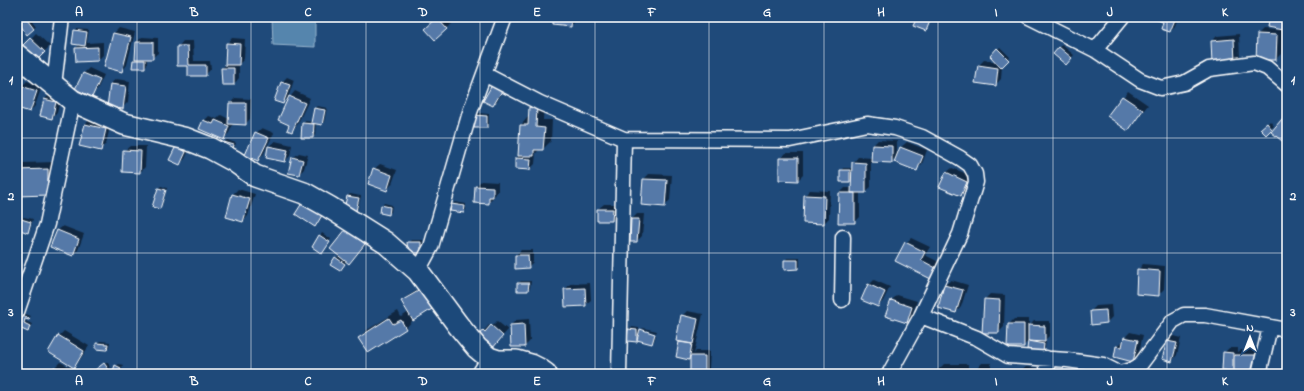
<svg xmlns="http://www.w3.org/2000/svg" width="1304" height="391" viewBox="0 0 1304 391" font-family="'Indie Flower',sans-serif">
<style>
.water{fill:#5585ad;stroke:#99b6ce}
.shadow{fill:#0007}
.building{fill:#5479a8;stroke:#fff}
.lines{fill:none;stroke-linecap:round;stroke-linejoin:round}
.street-casing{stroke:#fff;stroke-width:17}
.secondary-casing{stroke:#fff;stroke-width:24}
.street{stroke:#1f4a7a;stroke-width:14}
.secondary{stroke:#1f4a7a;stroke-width:21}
.grid{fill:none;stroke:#fff;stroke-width:1;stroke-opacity:0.55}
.neatline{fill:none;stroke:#fff;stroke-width:1.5}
.grid-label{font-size:13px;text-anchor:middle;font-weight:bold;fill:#fff}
</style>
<rect width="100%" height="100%" fill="#1f4a7a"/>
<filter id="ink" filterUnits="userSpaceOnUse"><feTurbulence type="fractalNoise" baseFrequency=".025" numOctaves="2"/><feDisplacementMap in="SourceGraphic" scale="8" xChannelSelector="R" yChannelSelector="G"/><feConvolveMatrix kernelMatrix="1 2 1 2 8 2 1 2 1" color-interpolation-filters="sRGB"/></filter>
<g filter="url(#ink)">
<!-- water -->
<path class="water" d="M272 17H315V47L273 45Z"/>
<!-- shadow -->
<path class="shadow" d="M25 17H29L36 26 34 29 22 20Z
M439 17H446L452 23 435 39 431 24Z
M553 17H576V20L571 26Z
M918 17H927L932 19 925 30 915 26Z
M1157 17H1178L1175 26 1170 31 1165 21Z
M1270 17H1287V30L1282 29 1281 54 1276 59 1258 34 1263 29 1277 30V28L1268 27Z
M119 28 135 32 127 65 122 71 114 33Z
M77 29 89 30 87 43 103 42V55L98 60 76 48 80 44 75 31Z
M36 33 50 46 34 62 21 49Z
M1239 34 1240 57 1234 62 1213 63 1212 41 1217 36Z
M142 37 158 38V53L152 58H147V65L144 67H133L134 60 136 57 137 42Z
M232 38 245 39 244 59 239 64V78L234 84 222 68 226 65 227 44Z
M183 41H193L194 61H210L211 69 205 75 189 65H178V47Z
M1062 45 1074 55 1066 64 1054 54Z
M1000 47 1010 57 1002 65 1001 79 995 85 978 66 984 60 998 62 991 56Z
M89 68 104 75 97 90 91 95 77 88 84 73Z
M287 77 294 80 288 98 282 103V82Z
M116 79 130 81 128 102 123 107 110 84Z
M27 81 42 86 35 106 30 111 17 107V101L22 86Z
M507 85 498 100 493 105V86Z
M295 91 310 98 297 125 292 131 290 97Z
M1128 91 1148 105 1128 130 1109 116Z
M50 94 61 97 57 113 52 118 45 99Z
M235 98 251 99 250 119 245 124H233L229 133 223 139 204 121 209 116 217 119 221 115 229 119 230 104Z
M538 100H544L543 120H552L551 141 543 149H540L536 153 535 164 530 169 516 158 519 156 521 125 528 117 530 108Z
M317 106 327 108 324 122 321 124 316 123 315 135 313 137 303 124 305 121 312 122 315 108Z
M477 113 489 114V125L487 127 475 116Z
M91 119 111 123 106 144 100 149 81 145 85 124Z
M1270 121 1274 126 1266 133 1262 129Z
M262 128 274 133 263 155 258 160 256 133Z
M227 140 236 143 233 151 225 142Z
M878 140 897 141V156L892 161H871V187L865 192H860V217L855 222 840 193 845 188H852L853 177 849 181 841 171 843 168H853V163L858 157 872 158V146Z
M275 141 292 145 290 156 285 161 267 157 269 146Z
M182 142 191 146 185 159 179 164 170 160Z
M907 142 927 150 922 164 916 170 896 162 901 147Z
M130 146H146L145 167 140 172 124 151Z
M299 153 308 155 304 169 299 174 293 158Z
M786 153H803V175L798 180 780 159Z
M55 162 56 186 17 196V168L22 163Z
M380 164 397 170 392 184 387 190 374 169Z
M952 168 972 176 966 190 961 195 946 173Z
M649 174 672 175 670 200 665 206 644 179Z
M481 181 498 182V191L489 203 476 186Z
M161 186 167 188 162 205 160 208 159 188Z
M238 189 255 194 248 216 243 221 233 194Z
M810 190 830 191 829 218 824 223 805 195Z
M350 194 361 196 358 208 356 210 345 208 348 196Z
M455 202 466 204V210L463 212 452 205Z
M384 203 392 205 391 212 388 214 382 206Z
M604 204H618L617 215 612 220H598V209Z
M637 214H644L642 236 637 241 632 219Z
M24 217 33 219 30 229 27 231 19 229 22 219Z
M63 226 84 234 78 250 72 255 57 231Z
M347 230 370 239 355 257 349 263 347 261 342 267 332 264 339 255Z
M322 233 331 239 324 250 320 236Z
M911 238 930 247 925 255 941 263 936 272 897 261 906 243Z
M411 240H423V249L421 252 408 243Z
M521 250H533V262L528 267 516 255Z
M787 258H800V266L798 268 785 261Z
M1143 264 1165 266 1164 289 1158 295 1138 270Z
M874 280 890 287 883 301 878 306 869 285Z
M951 280 968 285 961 307 956 312 945 285Z
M521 281H531L530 288 528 290 518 283Z
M590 283 591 300 585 305 565 290 570 284Z
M426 285 437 303 432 308 413 320 406 328 368 352 359 338 367 330 398 311 401 317 409 312 402 302 408 296Z
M990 294 1005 295 1004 327 999 332 985 299Z
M897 295 917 301 912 316 906 321 887 315 892 300Z
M1111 305 1112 317 1107 322 1091 311 1096 306Z
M687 311 703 314 694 354 696 351H710L709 369 704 374 691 356 689 359 680 343 682 341V316Z
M23 313 31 316 28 319 26 318 25 321 32 324 28 330 17 326Z
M529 319 530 341 525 346 511 325 516 320Z
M1014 319H1029V326L1034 321H1050V335L1044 341 1046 342 1045 348 1043 351 1028 348 1030 340 1023 346 1009 324Z
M497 321 508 330 497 342 479 336 489 325 491 327Z
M631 327 639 328V332L641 330 656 335 654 341 652 343 638 339 636 341 629 330Z
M643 328 657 331 656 333 642 329Z
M64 331 89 346 79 361 74 367 59 336Z
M1130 332 1143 335 1138 356 1132 361 1117 346 1123 341 1124 342 1125 337Z
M1173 336 1181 338 1177 355 1172 361 1163 358 1168 341Z
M100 341 110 342 109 347 107 349 97 344Z
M1229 348H1238V352L1241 350H1262L1261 367H1235L1233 370 1224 353Z
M60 362 76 370 74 374H51L55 367Z
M107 362 111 367 103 374H99V368Z
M982 363H991V374H934L944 364H968V374H972Z
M119 364 123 365 119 374 116 366Z
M1085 364H1099L1098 374H1079V369Z
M499 367 529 374H490L492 372 498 374Z
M1026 367 1040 368V374H1020V372Z
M17 370 33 374H17Z"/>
<!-- building -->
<path class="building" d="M25 17 34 29 27 35 18 22Z
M552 17H572L571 27 552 25Z
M917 17 930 21 926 31 913 26Z
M1156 17H1176L1170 32 1161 29 1163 22 1155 19Z
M1269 17 1287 20V31L1267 27Z
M437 18 447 29 435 40 425 29Z
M74 30 87 32 85 46 72 44Z
M113 33 131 37 122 72 104 67Z
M1257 34 1277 35 1276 60H1256Z
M30 38 45 52 34 63 19 49Z
M1234 39 1235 63 1212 64 1211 41Z
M136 42H153V59H135Z
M226 43 240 44 239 65H225Z
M177 46H188L189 65H206V76H188V66H177Z
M98 47V61L76 62 75 48Z
M1059 47 1072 58 1066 65 1053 54Z
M997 48 1009 60 1001 68 990 56Z
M133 60H145V68H132Z
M978 65 998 68 996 86 975 83Z
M221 68H234V85H222Z
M83 73 100 80 92 97 75 89Z
M281 82 290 85 283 104 274 101Z
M110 84 126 86 123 109 107 107Z
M492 85 502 91 493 106 483 101Z
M21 86 37 91 30 112 17 108V98Z
M289 96 305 103 292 132 287 130 289 125 278 120Z
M1122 96 1143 110 1128 131 1107 116Z
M44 99 56 102 52 119 40 116Z
M229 103H246V125L228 124Z
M529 107 537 108 536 127 545 128 543 150H534V156H518L520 125H528Z
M314 108 325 110 322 125 311 123Z
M1287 113V145L1271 132Z
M474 115 487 116V128H474Z
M203 120 213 124 215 120 229 126 224 140 199 129Z
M302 123 314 124 313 138H301Z
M1267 123 1272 129 1266 135 1260 129Z
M85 124 106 129 101 151 79 146Z
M255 132 269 138 258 161 245 155Z
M224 142 234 145 231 155 221 151Z
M872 145 892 146V163L871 162Z
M176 146 186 152 180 165 169 160Z
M268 146 288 150 285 162 266 158Z
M900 147 923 156 917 171 894 162Z
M123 150 141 151 140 173 122 172Z
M292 157 303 160 299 175 288 173Z
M515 158 531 159 530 170 515 169Z
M779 158H798V181L779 180Z
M852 162 866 163V193H851Z
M373 168 392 175 387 191 368 184Z
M48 169V195L17 196V170Z
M840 170H850V182H840Z
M946 172 967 182 961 196 939 187Z
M643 179 667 180 665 207 641 205Z
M475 186 493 187V197H489V204L474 203Z
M158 188 166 190 160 209 152 207Z
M839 193H855V223H838Z
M232 194 250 199 243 222 226 217Z
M804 195 825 196 824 224 803 223Z
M347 196 359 198 356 211 344 209Z
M304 200 324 212 315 227 295 214Z
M451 204 465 206 464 213 450 211Z
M381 205 390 207 389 215 380 213Z
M597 209H613L612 221H597Z
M21 219 31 222 28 233 18 229Z
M631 219H639L637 242H630Z
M346 229 365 244 349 264 330 249Z
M57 230 79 239 73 256 50 247Z
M319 235 330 242 322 254 312 247Z
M407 242H421V253H408Z
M905 242 925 252 921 260 936 268 931 279 895 261Z
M515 255H528L529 268 515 269Z
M335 257 345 264 340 271 330 265Z
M784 260H798V269L784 270Z
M1137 269 1160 271 1159 296 1136 294Z
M517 283H529L528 291H517Z
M868 284 885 292 878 307 861 300Z
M944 285 963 290 956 313 938 308Z
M585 288 586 306 565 307 564 289Z
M420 290 432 309 413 321 401 301Z
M984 299 1000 300 999 333H982Z
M891 300 912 307 907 323 885 316Z
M1106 310 1107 323 1091 325 1090 311Z
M20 315 30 319 29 320 25 319 24 323 30 326 28 332 17 327V322Z
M681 315 698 319 693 344 676 341Z
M389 318 393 324 401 320 406 329 368 353 358 338Z
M524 324 525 347H511L510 325Z
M1008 324H1024V347H1007Z
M491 325 503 336 492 349 478 336 483 330 485 332Z
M1028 325 1045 326V342L1028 341Z
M628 329 637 330V342L627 341Z
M640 329 655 334 652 344 637 340Z
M58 335 84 351 74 368 48 352Z
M1124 337 1138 340 1133 362 1114 357 1116 346 1122 347Z
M1028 341 1044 344 1043 352 1027 349Z
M1167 341 1177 343 1172 362 1162 359Z
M679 342 692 344 689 360 676 357Z
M96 343 108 344 107 350 96 349Z
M1223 352 1233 353V371L1222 370Z
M1234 355H1257V373H1234Z
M690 356H705V374H690Z
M104 363 109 370 104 374H98L95 370Z
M115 365 121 368 119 374H112Z
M54 367 69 374H50Z
M498 367 511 369V374H497Z
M515 369 527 374H513Z
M1079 369H1094L1093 374H1078Z
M1019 372 1035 373V374H1019Z"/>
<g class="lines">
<!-- street casing -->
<g class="street-casing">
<path id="street" d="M1029 17 1095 50 1140 80 1161 88 1184 83 1209 69 1254 63 1267 68 1287 85
M1095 50 1122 17
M484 74 540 103 624 139 790 140 867 124 895 128 922 137 960 158 970 165 975 174 976 182 960 234 921 316 889 374
M54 85 62 17
M418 271 431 247 470 112 505 17
M842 300 843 237
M17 312 47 224 73 101
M921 316 977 338 1008 356 1067 360 1103 365 1119 373 1132 370 1140 365 1173 321 1184 315H1205L1287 330
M1046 358 1048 374
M479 374 489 358
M619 374 624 139
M1259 374 1270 327"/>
</g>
<!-- secondary casing -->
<g class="secondary-casing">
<path id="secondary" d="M17 55 73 101 124 124 187 139 210 148 234 161 255 176 304 193 329 207 386 243 418 271 458 325 477 348 489 358 498 361H517L531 365 539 369 546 374"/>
</g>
<!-- street -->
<use href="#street" class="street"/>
<!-- secondary -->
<use href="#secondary" class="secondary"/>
</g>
</g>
<!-- grid -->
<path class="grid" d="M137 17V374M251 17V374M366 17V374M480 17V374M595 17V374M709 17V374M824 17V374M938 17V374M1053 17V374M1167 17V374M17 138H1287M17 253H1287"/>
<!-- margin -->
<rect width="1304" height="391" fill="none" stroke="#1f4a7a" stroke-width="44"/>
<!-- north arrow -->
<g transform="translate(1250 337)" stroke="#1f4a7a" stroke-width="3" paint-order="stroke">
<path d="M0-3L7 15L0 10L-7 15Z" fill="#ffffff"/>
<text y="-6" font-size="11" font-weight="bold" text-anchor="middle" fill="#ffffff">N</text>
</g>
<rect x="22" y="22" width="1260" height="347" class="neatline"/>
<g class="grid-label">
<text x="79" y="16">A</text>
<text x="194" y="16">B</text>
<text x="308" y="16">C</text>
<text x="423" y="16">D</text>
<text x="537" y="16">E</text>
<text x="652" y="16">F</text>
<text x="767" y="16">G</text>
<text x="881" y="16">H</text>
<text x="996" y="16">I</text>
<text x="1110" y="16">J</text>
<text x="1225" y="16">K</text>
<text x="11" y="84">1</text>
<text x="1293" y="84">1</text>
<text x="11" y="200">2</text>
<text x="1293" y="200">2</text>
<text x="11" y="316">3</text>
<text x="1293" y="316">3</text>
<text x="79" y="385">A</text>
<text x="194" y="385">B</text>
<text x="308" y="385">C</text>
<text x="423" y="385">D</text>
<text x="537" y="385">E</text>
<text x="652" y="385">F</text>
<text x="767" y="385">G</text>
<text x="881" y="385">H</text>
<text x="996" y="385">I</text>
<text x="1110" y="385">J</text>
<text x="1225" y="385">K</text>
</g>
</svg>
